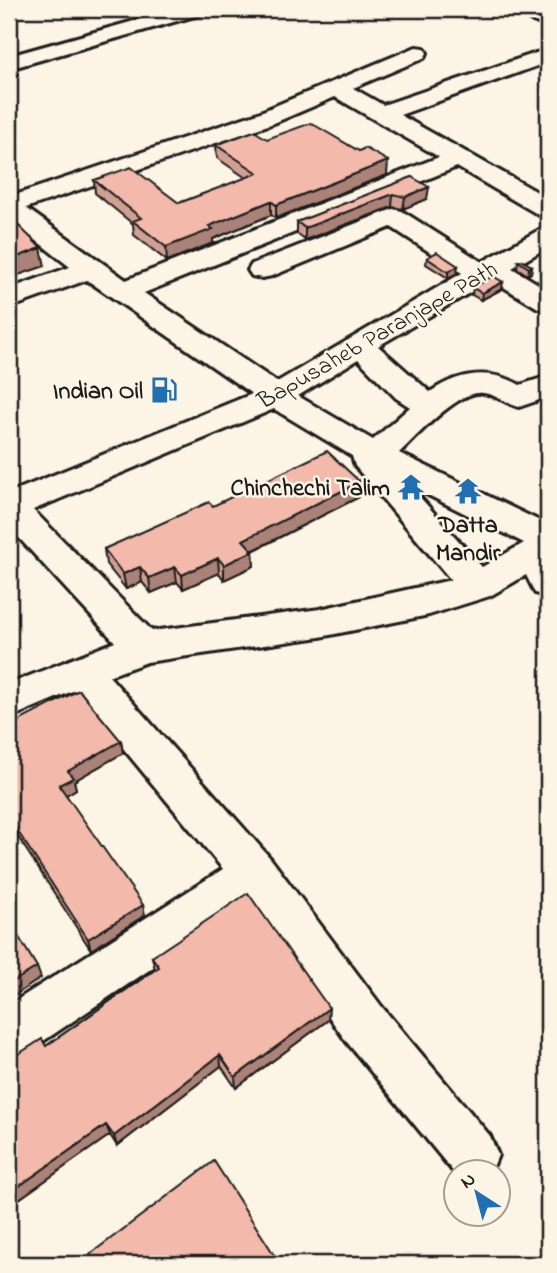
<svg xmlns="http://www.w3.org/2000/svg" width="557" height="1273" viewBox="0 0 557 1273" font-family="'Indie Flower',sans-serif">
<style>
.lines{fill:none;stroke-linecap:round;stroke-linejoin:round}
.minor-casing{stroke:#1c1c1c;stroke-width:6}
.minor{fill:#fcf5e5;fill-rule:evenodd}
.wall{fill:#d1a093;stroke:#1c1c1c;stroke-width:2}
.shaded-wall{fill:#aa8278;stroke:#1c1c1c;stroke-width:2}
.building{fill:#f3baab;stroke:#1c1c1c;stroke-width:2}
.labels{text-anchor:middle;stroke-width:5;stroke-linejoin:round;paint-order:stroke}
.street-label{font-size:24px;fill:#1c1c1c;stroke:#fcf5e5}
.poi-label{font-size:24px;font-weight:bold;fill:#1c1c1c;stroke:#fcf5e5;text-anchor:end}
</style>
<rect width="100%" height="100%" fill="#fcf5e5"/>
<filter id="ink" filterUnits="userSpaceOnUse"><feTurbulence type="fractalNoise" baseFrequency=".0143" numOctaves="2"/><feDisplacementMap in="SourceGraphic" scale="14" xChannelSelector="R" yChannelSelector="G"/><feConvolveMatrix kernelMatrix="1 2 1 2 8 2 1 2 1" color-interpolation-filters="sRGB"/></filter>
<g filter="url(#ink)">
<g class="lines">
<!-- minor casing -->
<g class="minor-casing">
<path id="minor" d="M177 9H208L205 13 9 69V56Z
M510 9H537L548 14V27L513 13Z
M416 47 424 48 427 53 424 58 353 88 383 105 548 49V62L400 115 548 198V217L539 215 457 167 144 293 277 382 462 273 391 227 272 276 262 278 252 276 248 270 252 264 393 209 402 211 482 262 539 230 548 228V247L512 268 548 290V311L538 308 492 280 378 346 430 392C460 372 489 368 520 385L548 376V397L519 407C507 404 495 394 483 393 459 389 416 437 399 453L548 525V596L535 593 526 575 490 596 429 615 320 637 147 662 109 676 271 859 382 1007 490 1136 498 1155 491 1172H456V1175L346 1041 249 903 27 1052 9 1059V1005L223 869 75 690 9 718V684L115 642 9 527V493L252 394 87 280 9 308V289L70 267 9 219V197L258 113ZM335 97 439 157 126 280 26 208 274 123ZM358 359 396 398 410 407 373 440 298 396ZM274 409 352 456 355 466 451 580 320 609 152 631 33 510ZM410 486 524 543 482 567Z"/>
</g>
<!-- minor -->
<use href="#minor" class="minor"/>
</g>
<!-- wall -->
<path class="wall" d="M267 139 387 175 276 218 271 215 213 239V243L167 261 134 235 133 224 95 193 94 180 179 203 246 178 217 158 216 145Z
M412 177 427 199 403 209 392 207 305 240 297 234V222Z
M427 258 457 273 448 278 426 264Z
M518 261 532 266 531 273 528 275 517 268Z
M473 288 502 289 481 300 472 295Z
M359 497 253 551 254 566 224 580 219 573 183 589 177 582 151 593 142 582 126 589 106 564 104 549 213 506Z
M9 726 121 741 123 753 74 781 76 789 66 795 145 915 91 950 9 823Z
M152 957 328 1020 236 1088 221 1066 117 1146 110 1135 9 1206V1060L46 1046 155 969Z"/>
<!-- shaded-wall -->
<path class="shaded-wall" d="M388 161 387 175 276 218V205Z
M429 187 427 199 403 209 405 197Z
M393 194 392 207 305 240V228Z
M271 201V215L213 239V243L167 261 166 247 209 226Z
M41 248 45 266 9 278V260Z
M458 266 457 273 448 278V272Z
M532 266 531 273 528 275 529 268Z
M503 282 502 289 481 300 482 293Z
M360 482 359 497 244 555 243 540Z
M253 551 254 566 224 580V565Z
M218 558 219 573 183 589 182 575Z
M140 567 142 582 126 589 123 574Z
M175 567 177 582 151 593 149 578Z
M121 741 123 753 74 781 76 789 63 797 59 785 68 771Z
M143 905 145 915 91 950 88 939Z
M37 967 41 978 9 999V984Z
M329 1008 328 1020 236 1088 235 1077Z
M220 1055 221 1066 117 1146 114 1136Z
M106 1125 110 1135 9 1206V1193Z"/>
<!-- building -->
<path class="building" d="M311 123 359 151 365 148 388 161 276 205 271 201 209 226 213 229 166 247 133 221 141 218 94 180 131 167 179 203 258 173 216 145 254 131 267 139Z
M412 177 429 187 405 197 393 194 305 228 297 222Z
M19 226 41 248 9 260V230Z
M437 252 458 266 448 272 427 258Z
M521 260 532 266 529 268 518 261Z
M493 276 503 282 482 293 473 288Z
M327 451 360 482 243 540 253 551 224 565 218 558 182 575 175 567 149 578 140 567 123 574 104 549 209 502 213 506Z
M79 690 121 741 68 771 73 778 59 785 143 905 88 939 9 818V726Z
M248 893 329 1008 235 1077 220 1055 114 1136 106 1125 9 1193V1060L42 1039 46 1046 159 967 152 957Z
M9 921 37 967 9 984Z
M214 1161 280 1264H77Z"/>
</g>
<!-- icons -->
<defs>
<g id="fuel-bare" transform="scale(2.1)"><path d="M-5.5-6h7V0h2V4h1.3V-2.5L3-4.5l.8-.8L6-3V5H2.5V1h-1V6h-7ZM-4.2-4.7v3.2H.2V-4.7Z" fill="#1f6fb2" stroke="#fcf5e5" stroke-width="2.5" paint-order="stroke"/></g>
<g id="temple-bare" transform="scale(2.1)"><path d="M0-6L5-2H3V0L6.5 2.5H4V6H1.5V3h-3V6H-4V2.5H-6.5L-3 0V-2H-5Z" fill="#1f6fb2" stroke="#fcf5e5" stroke-width="2.5" paint-order="stroke"/></g>
</defs>
<g fill-rule="evenodd">
<use href="#fuel-bare" x="164" y="390"/>
<use href="#temple-bare" x="411" y="487"/>
<use href="#temple-bare" x="468" y="491"/>
</g>
<g class="labels">
<!-- street labels -->
<g class="street-label">
<text transform="translate(377 334) rotate(-30)" y="8">Bapusaheb Paranjape Path</text>
</g>
<!-- poi labels -->
<g class="poi-label">
<text x="143" y="398">Indian Oil</text>
<text x="390" y="495">Chinchechi Talim</text>
<text x="468" y="532" text-anchor="middle">Datta<tspan x="468" dy="28">Mandir</tspan></text>
</g>
</g>
<!-- margin -->
<rect width="557" height="1273" fill="none" stroke="#fcf5e5" stroke-width="35"/>
<rect x="18" y="18" width="522" height="1238" fill="none" stroke="#1c1c1c" stroke-width="2.5" filter="url(#ink)"/>
<!-- north arrow -->
<g transform="translate(477 1193) rotate(324)"><circle r="33" fill="#fcf5e5" stroke="#a29e95" stroke-width="2"/>
<path d="M0-5L12 26L0 18L-12 26Z" fill="#1f6fb2"/>
<text y="-10" font-size="19" font-weight="bold" text-anchor="middle" fill="#1c1c1c">N</text>
</g>
</svg>
